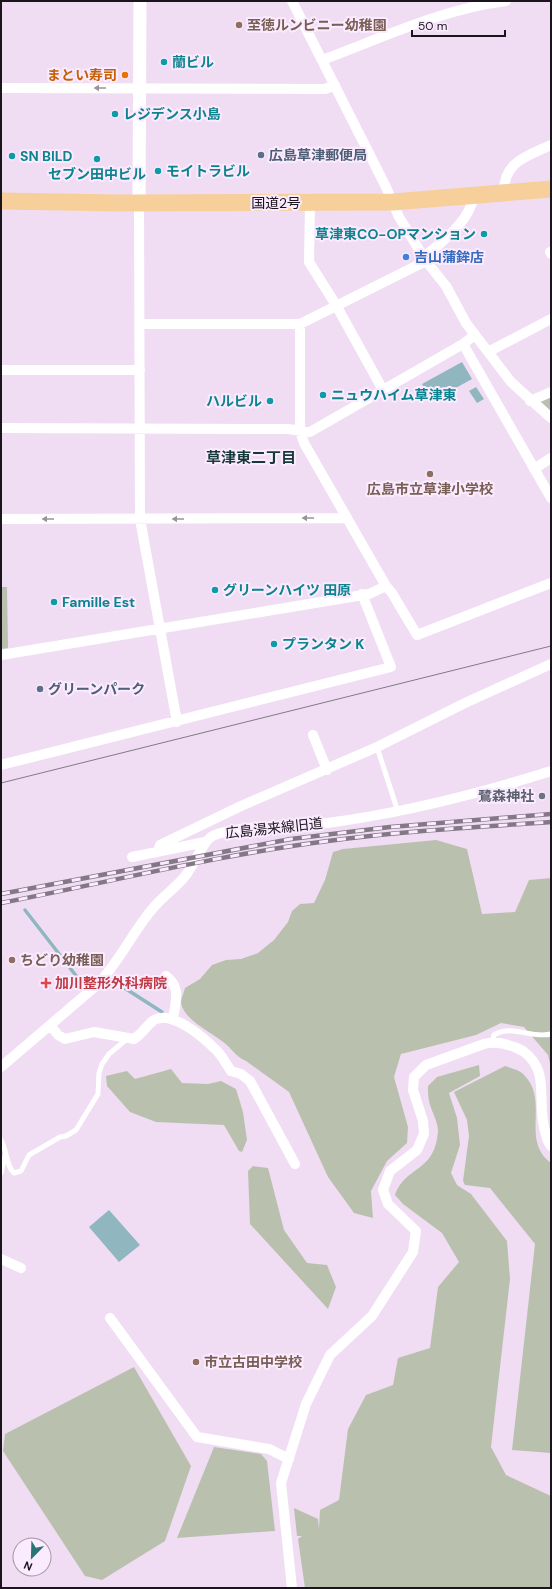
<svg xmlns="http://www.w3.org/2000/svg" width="552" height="1589" viewBox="0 0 552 1589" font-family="'DM Sans','Noto Sans JP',sans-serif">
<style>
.green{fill:#b9c1ae}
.water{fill:#90b6c0}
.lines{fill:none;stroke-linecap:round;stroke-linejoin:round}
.stream{stroke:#90b6c0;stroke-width:3.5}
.service{stroke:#fff;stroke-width:5}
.minor{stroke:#fff;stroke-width:10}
.tertiary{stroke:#fff;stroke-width:13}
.trunk{stroke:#f7cf9b;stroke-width:17}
.tram{stroke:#847887;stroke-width:1}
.rail-casing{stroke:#847887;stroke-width:4.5}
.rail{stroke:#fbebfe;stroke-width:3;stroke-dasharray:9;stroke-linecap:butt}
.oneway{fill:#989599}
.education-dot{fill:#8d6e63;stroke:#fbebfe;stroke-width:1.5}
.culture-dot{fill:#0f9aa8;stroke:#fbebfe;stroke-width:1.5}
.food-dot{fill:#e8710a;stroke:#fbebfe;stroke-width:1.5}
.service-dot{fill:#5c6f8a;stroke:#fbebfe;stroke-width:1.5}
.shop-dot{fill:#3f7fe0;stroke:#fbebfe;stroke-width:1.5}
.worship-dot{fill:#6b7280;stroke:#fbebfe;stroke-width:1.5}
.health-dot{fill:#e0444e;stroke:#fbebfe;stroke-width:1.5}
.labels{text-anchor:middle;stroke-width:4;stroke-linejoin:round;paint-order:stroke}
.education-label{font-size:14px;font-weight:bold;fill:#785e54;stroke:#fbebfe;text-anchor:start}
.culture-label{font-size:14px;font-weight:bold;fill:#0d838f;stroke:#fbebfe;text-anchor:start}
.food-label{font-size:14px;font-weight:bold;fill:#c56008;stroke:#fbebfe;text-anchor:end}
.service-label{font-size:14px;font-weight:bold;fill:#4e5e75;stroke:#fbebfe;text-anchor:start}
.street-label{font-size:14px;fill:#1a141c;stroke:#fbebfe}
.shop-label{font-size:14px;font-weight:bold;fill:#366cbe;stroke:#fbebfe;text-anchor:start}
.worship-label{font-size:14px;font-weight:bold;fill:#5b616d;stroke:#fbebfe;text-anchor:end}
.health-label{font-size:14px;font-weight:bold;fill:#be3a42;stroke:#fbebfe;text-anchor:start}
.neighbourhood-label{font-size:15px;font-weight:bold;fill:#153839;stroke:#fbebfe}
</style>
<rect width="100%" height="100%" fill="#f0ddf4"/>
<!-- green -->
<path class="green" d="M551 396V411L540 401Z
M1 587H7L8 648 1 649Z
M436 840 467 849 482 914 515 912 529 880 551 878V1068L548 1055 524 1027 501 1023 476 1035 401 1054 394 1077 408 1127 407 1143 387 1161 371 1191 373 1218 354 1213 328 1177 289 1092 246 1061C237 1057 234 1052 227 1045 215 1034 184 1021 181 1003 181 999 184 992 185 988L200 979 212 965 226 960 241 959 258 953 274 940 288 922 292 911 300 904 314 903 325 880 333 852 343 849Z
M479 1065 480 1076 449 1093 457 1118 460 1145 451 1173 457 1185 471 1194 507 1241 510 1279 491 1447 506 1475 551 1496V1588H305L298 1539 302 1536H297L294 1508 318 1519 319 1529 320 1510 339 1500 348 1429 366 1395 393 1385 398 1358 430 1348 438 1287 459 1262 442 1233 403 1204 395 1195C406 1165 435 1173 438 1131 438 1121 431 1111 429 1101 428 1096 428 1091 428 1086L437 1077Z
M505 1066C510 1068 520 1070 524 1075 550 1101 520 1140 551 1163V1453L512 1450 535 1244 490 1188 465 1185 463 1181 469 1136 467 1120 454 1092Z
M171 1069 182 1083 208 1084 221 1081 236 1089 243 1112 247 1140 242 1152 239 1151 224 1125 156 1122 130 1112 107 1086 106 1076 127 1071 135 1079Z
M253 1166 268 1168 284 1230 307 1263 327 1265 336 1287 328 1309 250 1224 248 1171Z
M134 1367 191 1466 165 1541 102 1580 85 1576 3 1451 5 1434Z
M214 1447 261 1454 267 1461 275 1531 177 1538Z"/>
<!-- water -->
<path class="water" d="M462 362 472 379 432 401 422 384Z
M476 387 484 399 477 403 469 391Z
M109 1210 140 1245 119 1262 89 1227Z"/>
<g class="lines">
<!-- stream -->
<path class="stream" d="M25 910 84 986
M112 980 162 1012"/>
<!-- service -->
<path class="service" d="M377 747 398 812
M492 1042 494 1035C512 1024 531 1039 551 1034
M1 1140C7 1150 6 1166 14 1173L21 1171 29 1155 60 1137 66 1136 76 1130 98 1094 99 1073 102 1064 109 1054 127 1039
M1 1173 5 1156"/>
<!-- minor -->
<path class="minor" d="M292 1 386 187 399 217 426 261 446 286 466 323 511 382 551 418
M322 60C382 38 442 9 506 1
M1 88 325 89 335 85
M504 193C503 162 527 156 551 145
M139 202 140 519 177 722
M310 203 309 262 336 305 383 390
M550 252 551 254
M424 257C443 241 469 222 474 196
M140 324H300L426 261
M300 324V431L304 443 386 586 392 593 417 635 551 583
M463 344 551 498
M488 352 551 319
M1 370H140
M530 401 551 392
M1 428 288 429 310 432 463 344 475 335
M534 469 551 458
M1 519 347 518
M1 655 369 594 386 586
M313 735 327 770
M1 765 391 667 362 594
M158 851 160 845 241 806 377 747 465 703 551 664
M132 857 205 842
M166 976C182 988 175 1002 173 1020
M50 1025 58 1035 65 1039 94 1032 134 1039C142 1034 147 1025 154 1020 172 1010 203 1037 215 1049 222 1055 226 1064 231 1071L241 1074 250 1081 295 1164
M1 1067 97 985C120 961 133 931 154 907 164 895 177 887 186 875 193 866 204 841 211 837 231 825 301 826 327 823 404 813 478 794 551 771
M1 1259 21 1268
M110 1318 197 1437 269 1449 289 1459
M292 1588 281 1483 306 1404 330 1355 372 1316 413 1252 416 1231 388 1204 383 1190 390 1171 417 1150 424 1134 423 1121 413 1090 414 1077 426 1065 484 1044C497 1041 510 1044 523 1051 552 1072 535 1103 546 1135 547 1139 548 1143 551 1146"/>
<!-- tertiary -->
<path class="tertiary" d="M139 202 140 1"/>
<!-- trunk -->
<path class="trunk" d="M1 201 120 203 393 202 551 189"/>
<!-- tram -->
<path class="tram" d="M1 783 551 646"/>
<!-- rail casing -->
<g class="rail-casing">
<path id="rail" d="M1 894 291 839 390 827 551 814
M1 903C110 882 218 855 328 841 402 831 477 827 551 822"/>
</g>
<!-- rail -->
<use href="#rail" class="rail"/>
</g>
<!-- one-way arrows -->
<defs><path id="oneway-solid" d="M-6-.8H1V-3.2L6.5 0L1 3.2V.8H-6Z"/></defs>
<g class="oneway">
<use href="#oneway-solid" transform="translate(100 88) rotate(-180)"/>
<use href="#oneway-solid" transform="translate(308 518) rotate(180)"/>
<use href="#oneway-solid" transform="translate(48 519) rotate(180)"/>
<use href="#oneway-solid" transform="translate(178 519) rotate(180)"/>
</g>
<!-- markers -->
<g class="education-dot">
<circle cx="239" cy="25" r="4"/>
<circle cx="430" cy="474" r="4"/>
<circle cx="12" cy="960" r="4"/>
<circle cx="196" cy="1362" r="4"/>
</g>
<g class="culture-dot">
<circle cx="164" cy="62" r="4"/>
<circle cx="115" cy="114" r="4"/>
<circle cx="12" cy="156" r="4"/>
<circle cx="97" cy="159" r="4"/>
<circle cx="158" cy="171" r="4"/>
<circle cx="484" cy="234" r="4"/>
<circle cx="323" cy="395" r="4"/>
<circle cx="270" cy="401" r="4"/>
<circle cx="215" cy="590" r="4"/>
<circle cx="54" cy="602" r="4"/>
<circle cx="274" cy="644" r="4"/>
</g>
<circle class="food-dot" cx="125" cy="75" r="4"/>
<g class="service-dot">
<circle cx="261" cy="155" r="4"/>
<circle cx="40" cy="689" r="4"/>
</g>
<circle class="shop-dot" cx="406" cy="257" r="4"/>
<circle class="worship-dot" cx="542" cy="796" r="4"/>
<path class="health-dot" d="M44 977h4v4h4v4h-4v4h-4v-4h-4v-4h4z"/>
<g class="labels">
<!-- education labels -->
<g class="education-label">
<text x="247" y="30">至徳ルンビニー幼稚園</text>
<text x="430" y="494" text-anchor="middle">広島市立草津小学校</text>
<text x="20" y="965">ちどり幼稚園</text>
<text x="204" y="1367">市立古田中学校</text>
</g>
<!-- culture labels -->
<g class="culture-label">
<text x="172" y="67">蘭ビル</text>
<text x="123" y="119">レジデンス小島</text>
<text x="20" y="161">SN BILD</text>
<text x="166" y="176">モイトラビル</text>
<text x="97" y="179" text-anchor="middle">セブン田中ビル</text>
<text x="476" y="239" text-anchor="end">草津東CO-OPマンション</text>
<text x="331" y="400">ニュウハイム草津東</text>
<text x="262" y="406" text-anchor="end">ハルビル</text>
<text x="223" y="595">グリーンハイツ 田原</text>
<text x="62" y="607">Famille Est</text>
<text x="282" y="649">プランタン K</text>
</g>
<!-- food labels -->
<g class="food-label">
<text x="117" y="80">まとい寿司</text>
</g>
<!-- service labels -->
<g class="service-label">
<text x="269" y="160">広島草津郵便局</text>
<text x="48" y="694">グリーンパーク</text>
</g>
<!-- street labels -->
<g class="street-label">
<text x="276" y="208">国道2号</text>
<text transform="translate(274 828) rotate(-6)" y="5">広島湯来線旧道</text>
</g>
<!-- shop labels -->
<g class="shop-label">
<text x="414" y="262">吉山蒲鉾店</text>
</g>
<!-- worship labels -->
<g class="worship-label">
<text x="534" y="801">鷺森神社</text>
</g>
<!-- health labels -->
<g class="health-label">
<text x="55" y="988">加川整形外科病院</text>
</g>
<!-- neighbourhood labels -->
<g class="neighbourhood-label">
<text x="251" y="463">草津東二丁目</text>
</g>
</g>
<!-- border -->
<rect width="552" height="1589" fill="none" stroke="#1a141c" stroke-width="4"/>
<!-- north arrow -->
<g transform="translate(32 1557) rotate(203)"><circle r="19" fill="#fbebfe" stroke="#a195a4"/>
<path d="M0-3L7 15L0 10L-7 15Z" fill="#2a7477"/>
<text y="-6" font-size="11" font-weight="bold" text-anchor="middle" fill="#1a141c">N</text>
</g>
<!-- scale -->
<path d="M412 30v6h93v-6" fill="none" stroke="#1a141c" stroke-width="2"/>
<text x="418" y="30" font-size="12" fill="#1a141c" stroke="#fbebfe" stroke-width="3" paint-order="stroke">50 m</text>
</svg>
